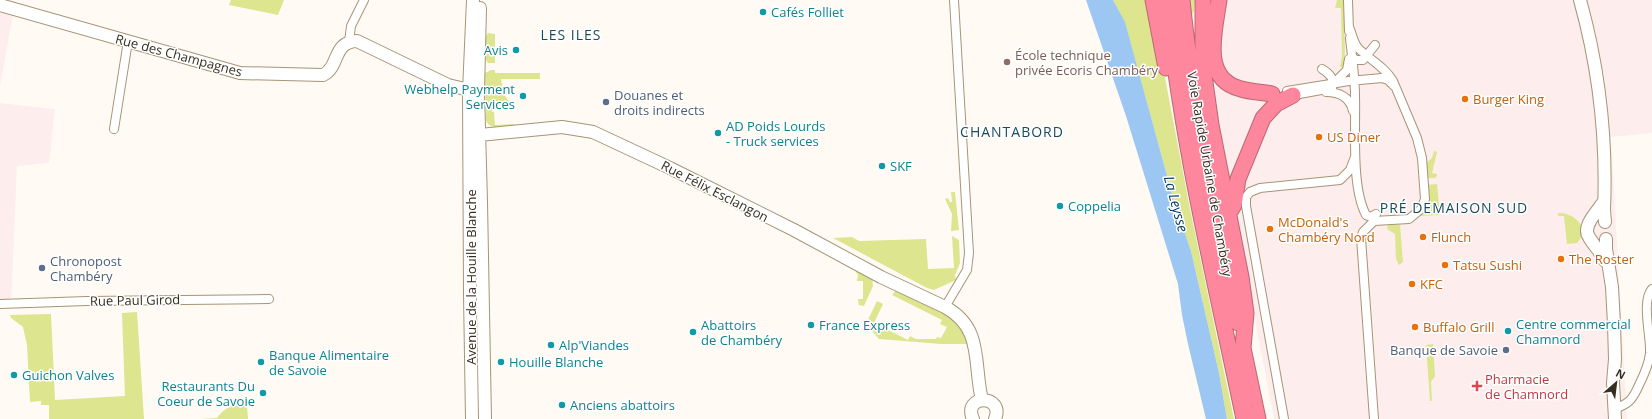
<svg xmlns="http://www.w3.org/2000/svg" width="1652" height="419" viewBox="0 0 1652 419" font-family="'Open Sans',sans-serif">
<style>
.commercial{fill:#fdedec}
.green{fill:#dde58e}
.water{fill:#9cc7f3}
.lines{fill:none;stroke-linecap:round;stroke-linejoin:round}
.street-casing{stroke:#a69476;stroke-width:10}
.secondary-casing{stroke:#a69476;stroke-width:14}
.highway-casing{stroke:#b86872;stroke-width:17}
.street{stroke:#fff;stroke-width:8}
.secondary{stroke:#fff;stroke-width:12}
.highway{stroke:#fe879e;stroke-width:15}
.culture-dot{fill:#0f9aa8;stroke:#fff;stroke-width:1.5}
.education-dot{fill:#8d6e63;stroke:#fff;stroke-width:1.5}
.food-dot{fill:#e8710a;stroke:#fff;stroke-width:1.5}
.service-dot{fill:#5c6f8a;stroke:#fff;stroke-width:1.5}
.health-dot{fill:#e0444e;stroke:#fff;stroke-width:1.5}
.labels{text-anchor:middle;stroke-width:3;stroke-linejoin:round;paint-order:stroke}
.culture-label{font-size:13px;fill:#0d838f;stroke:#fff;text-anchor:start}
.street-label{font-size:13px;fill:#352e21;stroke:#fff}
.education-label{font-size:13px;fill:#785e54;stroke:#fff;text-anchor:start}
.service-label{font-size:13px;fill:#4e5e75;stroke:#fff;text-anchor:start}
.food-label{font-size:13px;fill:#c56008;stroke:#fff;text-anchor:start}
.health-label{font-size:13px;fill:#be3a42;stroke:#fff;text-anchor:start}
.neighbourhood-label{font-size:14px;letter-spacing:1px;fill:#184c5c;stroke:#fff}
.water-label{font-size:14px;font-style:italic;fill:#003a67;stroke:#fff}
</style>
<rect width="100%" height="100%" fill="#fffbf4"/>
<!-- commercial -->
<path class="commercial" d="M1218 0H1652V133L1611 137 1627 419H1274L1214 109Z
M0 11 13 14 0 86Z
M0 103 55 109 49 163 17 166 11 305H0Z"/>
<!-- green -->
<path class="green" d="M231 0H284L278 15 229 5Z
M1113 0H1195L1194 11 1163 67 1190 209 1234 419H1227L1219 373 1191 251 1175 205 1125 23Z
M1337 0H1344L1345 64 1342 67H1340L1342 57 1341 8H1335Z
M488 33 495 34V63H488C483 57 483 39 488 33Z
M491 70H495V73H540V79H501L504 94 509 102 505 106 501 102H492V112H494L495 125 514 124 513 126C503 127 492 131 486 121L485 73Z
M1434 151 1437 152 1432 173 1437 174V176L1435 178H1426L1425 164 1432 158Z
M1437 184 1440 215 1419 216 1427 185Z
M951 192H955L959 230 951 231 952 214 945 199 948 198 950 202H952Z
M1558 213C1575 213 1591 228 1577 243L1567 244 1564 216H1558Z
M1388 225H1400L1403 262 1399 265 1396 259 1395 234 1387 229Z
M952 236 959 240 960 263 955 275 956 280 934 290 927 288 833 238 852 237 859 241 926 239 928 269 954 268Z
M857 270 872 276 873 286 864 306 859 305 858 299H863V281H857L858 274 856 273Z
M896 290 954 317 969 344H941L879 339 866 324 877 301 883 304 874 323 908 340 910 336 916 339H936L937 337 941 338 947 327 940 324 942 320 892 295Z
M137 312 144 419H49V405H41V401L30 402 27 345 23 327 11 318 10 315 51 314 55 400 125 396 122 313Z
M1433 344 1435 376 1431 382 1432 401H1430L1426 345Z
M239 404 247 405 248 419H200L217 418C221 411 231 405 239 404Z"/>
<!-- water -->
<path class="water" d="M1086 0H1113L1125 22 1175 205 1191 251 1219 373 1227 419H1206L1188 344 1182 315 1178 284 1126 116Z"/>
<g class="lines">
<!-- street casing -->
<g class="street-casing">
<path id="street" d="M1348 0 1349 31
M1349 27C1352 33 1353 42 1358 48 1370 60 1384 66 1393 81L1417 138 1422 158 1425 199 1421 209 1409 219 1374 221 1363 232 1361 238 1374 419
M1350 38C1352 57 1355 77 1355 96 1356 129 1351 187 1366 215L1371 217 1376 214
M349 42 351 26 364 0
M1352 56 1355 60H1363L1375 45
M1334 83 1347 70 1349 59
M1287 91 1349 81 1382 78 1388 80 1394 86
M1326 92C1339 92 1350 97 1353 111
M1294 95 1332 88C1335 79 1330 74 1322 69
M114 129 128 41
M0 304 87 301 269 299
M945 307 967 270 969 253 954 0
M1614 409C1629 404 1633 399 1639 385 1644 375 1649 364 1650 353 1651 336 1641 301 1652 289
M1284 419 1246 206V197L1250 192 1260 188 1340 180 1350 170 1355 157"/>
</g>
<!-- secondary casing -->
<g class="secondary-casing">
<path id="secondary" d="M1580 0C1599 68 1607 140 1604 210L1605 222
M0 5 240 73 323 75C340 67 332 42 357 41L448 85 478 92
M480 8 478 92 481 202 485 419
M470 136 562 127 593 132 670 168 794 230 881 277 945 307C984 328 973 364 982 400
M1604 201C1599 210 1581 226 1589 237 1594 246 1601 252 1605 261
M1606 239V249L1612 287 1614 324 1615 359 1613 383 1615 419
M472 419 470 294 469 91 473 0
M973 419C962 394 1005 394 995 419"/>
</g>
<!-- highway casing -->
<g class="highway-casing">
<path id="highway" d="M1153 0 1166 68
M1167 0C1181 141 1215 280 1244 419
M1182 0C1193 109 1216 216 1238 323
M1203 0V68L1211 125 1241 277 1246 313 1243 348 1258 419
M1219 0C1215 30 1200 79 1241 89 1251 92 1262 92 1272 94
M1231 210 1234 205 1238 179 1263 118 1276 104 1293 95"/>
</g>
<!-- street -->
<use href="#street" class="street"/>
<!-- secondary -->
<use href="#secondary" class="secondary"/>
<!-- highway -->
<use href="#highway" class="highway"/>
</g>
<!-- markers -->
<g class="culture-dot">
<circle cx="763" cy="12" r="4"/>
<circle cx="516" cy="50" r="4"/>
<circle cx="523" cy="96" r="4"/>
<circle cx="718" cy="133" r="4"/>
<circle cx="882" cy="166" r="4"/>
<circle cx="1060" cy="206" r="4"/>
<circle cx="811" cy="325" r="4"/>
<circle cx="1508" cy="331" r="4"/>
<circle cx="693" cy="332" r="4"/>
<circle cx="551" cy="345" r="4"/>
<circle cx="261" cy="362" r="4"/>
<circle cx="501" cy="362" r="4"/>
<circle cx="14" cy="375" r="4"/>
<circle cx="263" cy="393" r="4"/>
<circle cx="562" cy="405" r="4"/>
</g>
<circle class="education-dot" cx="1007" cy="62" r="4"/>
<g class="food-dot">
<circle cx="1465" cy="99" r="4"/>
<circle cx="1319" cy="137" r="4"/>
<circle cx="1270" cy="229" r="4"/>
<circle cx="1423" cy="237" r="4"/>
<circle cx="1561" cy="259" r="4"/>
<circle cx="1445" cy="265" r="4"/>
<circle cx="1412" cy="284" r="4"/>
<circle cx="1415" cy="327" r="4"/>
</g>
<g class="service-dot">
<circle cx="606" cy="102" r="4"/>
<circle cx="42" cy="268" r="4"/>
<circle cx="1506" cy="350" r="4"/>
</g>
<path class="health-dot" d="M1475 380h4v4h4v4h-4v4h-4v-4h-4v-4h4z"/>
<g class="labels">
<!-- culture labels -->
<g class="culture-label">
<text x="771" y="17">Cafés Folliet</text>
<text x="508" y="55" text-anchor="end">Avis</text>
<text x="515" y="94" text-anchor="end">Webhelp Payment<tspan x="515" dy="15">Services</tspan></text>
<text x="726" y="131">AD Poids Lourds<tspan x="726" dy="15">- Truck services</tspan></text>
<text x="890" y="171">SKF</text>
<text x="1068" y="211">Coppelia</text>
<text x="1516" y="329">Centre commercial<tspan x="1516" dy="15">Chamnord</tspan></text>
<text x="701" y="330">Abattoirs<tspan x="701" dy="15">de Chambéry</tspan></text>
<text x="819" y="330">France Express</text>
<text x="559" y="350">Alp'Viandes</text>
<text x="269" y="360">Banque Alimentaire<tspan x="269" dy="15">de Savoie</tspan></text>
<text x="509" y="367">Houille Blanche</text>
<text x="22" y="380">Guichon Valves</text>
<text x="255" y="391" text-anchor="end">Restaurants Du<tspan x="255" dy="15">Coeur de Savoie</tspan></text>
<text x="570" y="410">Anciens abattoirs</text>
</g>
<!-- street labels -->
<g class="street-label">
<text transform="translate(179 55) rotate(15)" y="5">Rue des Champagnes</text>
<text transform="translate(1210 174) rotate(80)" y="5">Voie Rapide Urbaine de Chambéry</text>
<text transform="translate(715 191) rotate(27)" y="5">Rue Félix Esclangon</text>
<text transform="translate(471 277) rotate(-90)" y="5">Avenue de la Houille Blanche</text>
<text transform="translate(135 300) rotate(-1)" y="5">Rue Paul Girod</text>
</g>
<!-- education labels -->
<g class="education-label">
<text x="1015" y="60">École technique<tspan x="1015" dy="15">privée Ecoris Chambéry</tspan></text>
</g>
<!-- service labels -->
<g class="service-label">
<text x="614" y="100">Douanes et<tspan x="614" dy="15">droits indirects</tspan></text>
<text x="50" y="266">Chronopost<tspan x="50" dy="15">Chambéry</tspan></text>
<text x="1498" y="355" text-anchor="end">Banque de Savoie</text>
</g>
<!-- food labels -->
<g class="food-label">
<text x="1473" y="104">Burger King</text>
<text x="1327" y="142">US Diner</text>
<text x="1278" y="227">McDonald's<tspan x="1278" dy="15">Chambéry Nord</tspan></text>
<text x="1431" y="242">Flunch</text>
<text x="1569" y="264">The Roster</text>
<text x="1453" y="270">Tatsu Sushi</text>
<text x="1420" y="289">KFC</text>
<text x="1423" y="332">Buffalo Grill</text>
</g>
<!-- health labels -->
<g class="health-label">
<text x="1485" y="384">Pharmacie<tspan x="1485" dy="15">de Chamnord</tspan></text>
</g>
<!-- neighbourhood labels -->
<g class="neighbourhood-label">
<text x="571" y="40">LES ILES</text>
<text x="1012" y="137">CHANTABORD</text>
<text x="1454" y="213">PRÉ DEMAISON SUD</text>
</g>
<!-- water labels -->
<g class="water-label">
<text transform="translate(1176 204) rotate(75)" y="5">La Leysse</text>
</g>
</g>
<!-- north arrow -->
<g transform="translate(1616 383) rotate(28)" stroke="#ffffff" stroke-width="3" paint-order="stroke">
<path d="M0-3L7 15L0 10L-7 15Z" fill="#352e21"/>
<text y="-6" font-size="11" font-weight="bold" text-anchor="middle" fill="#352e21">N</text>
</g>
</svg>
